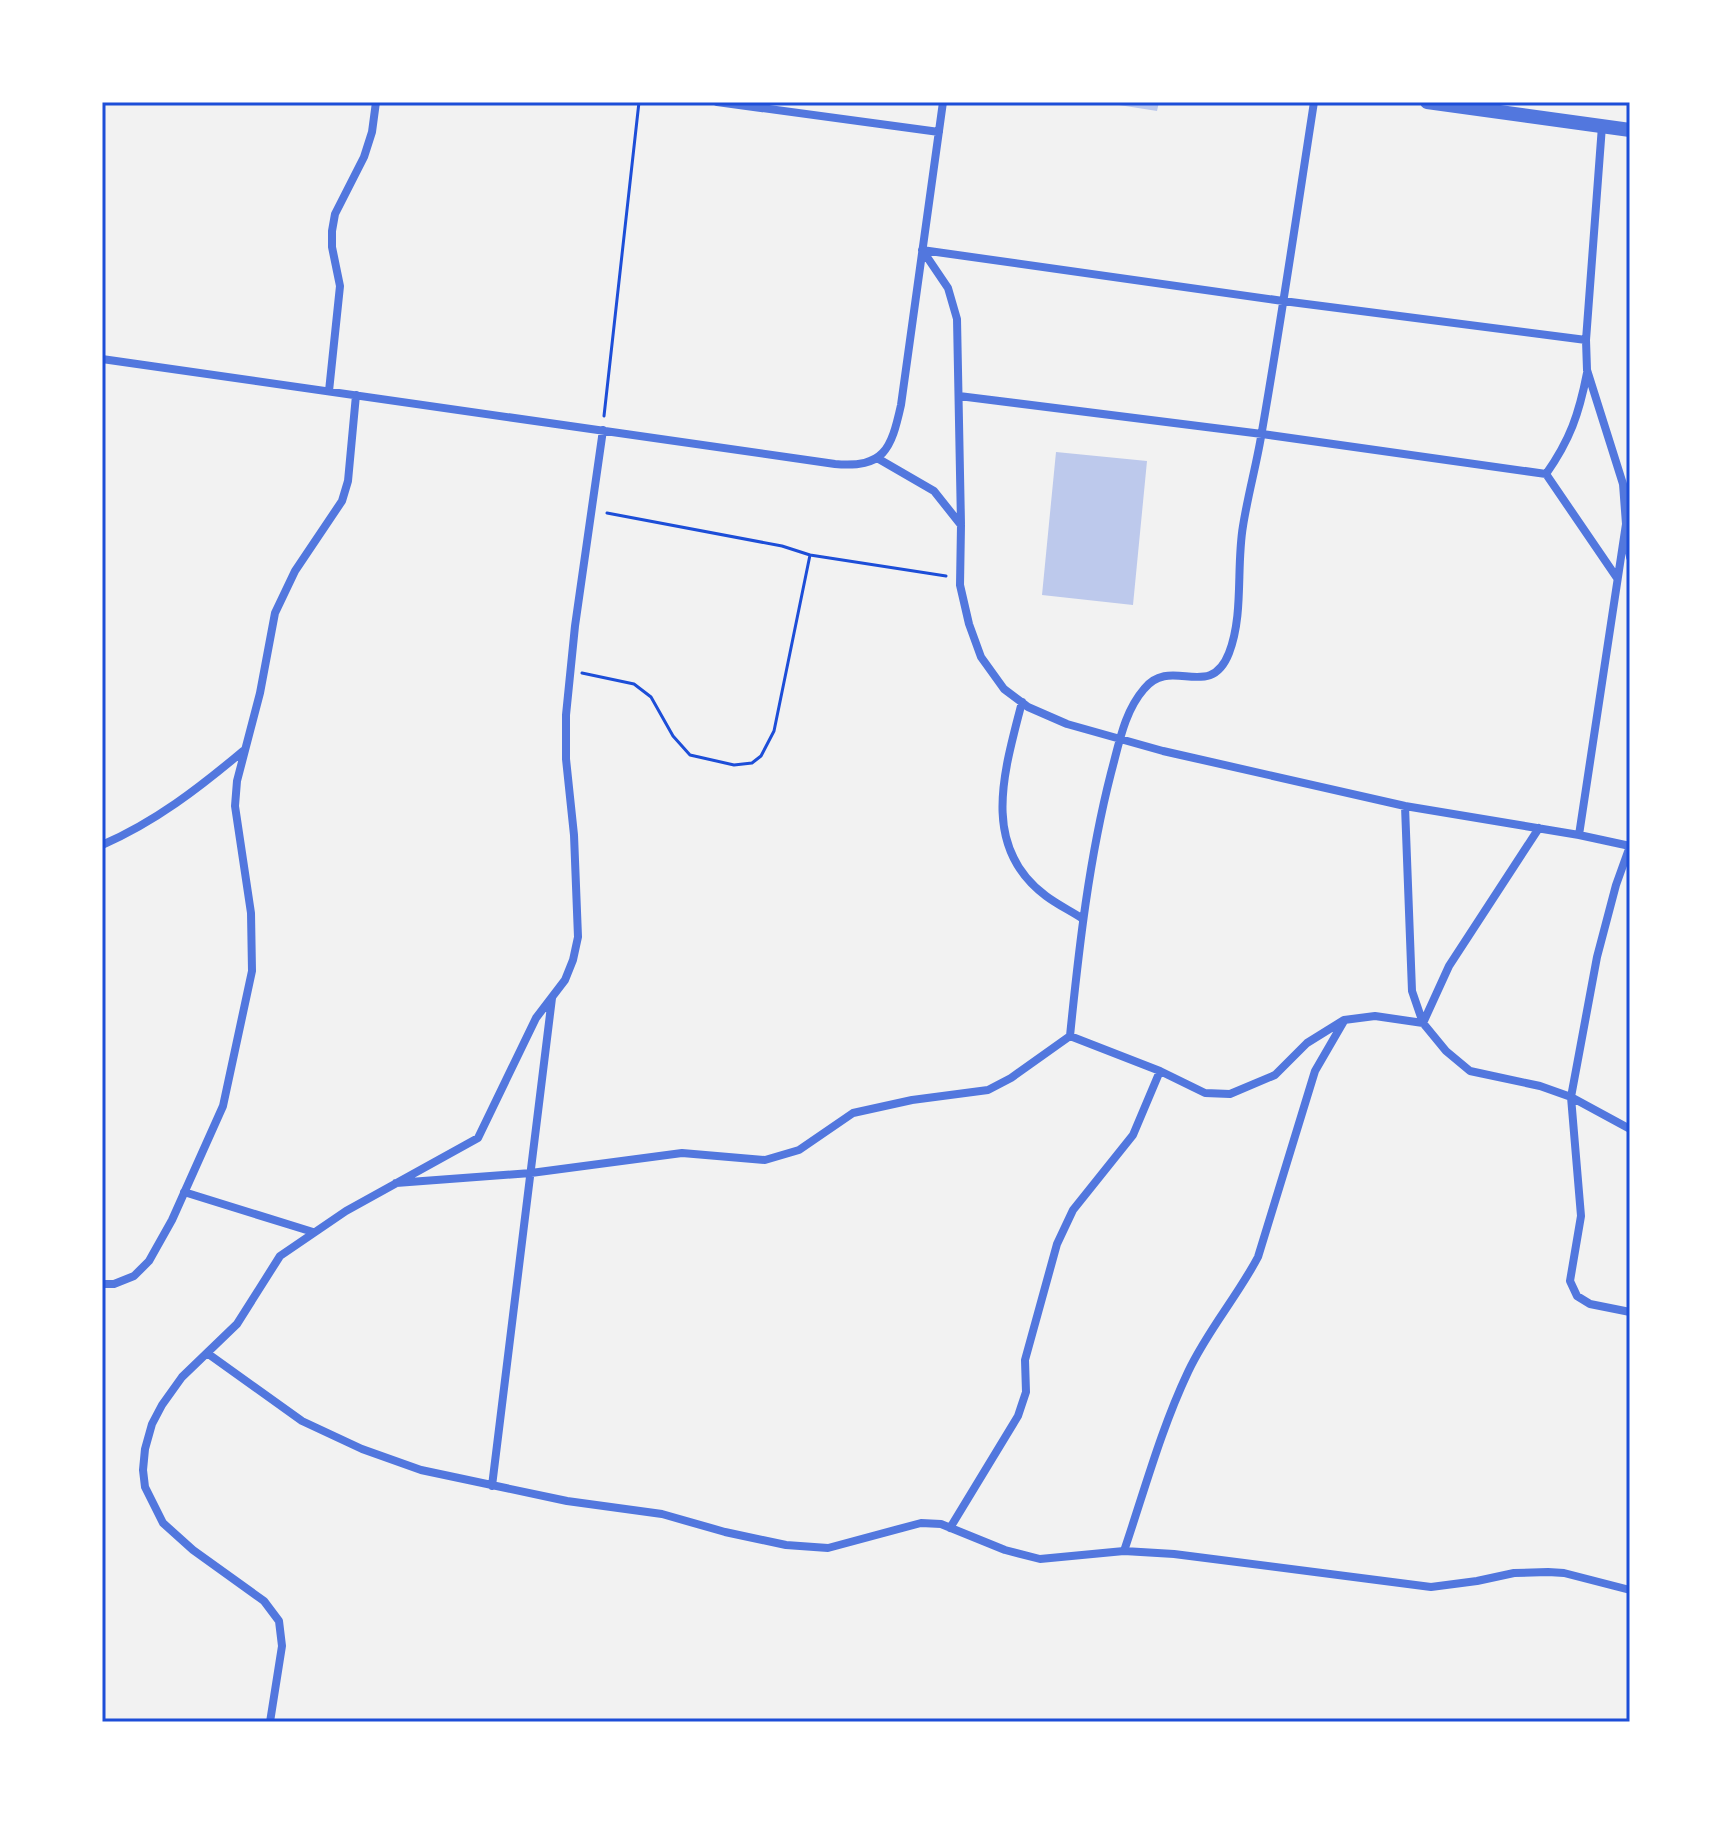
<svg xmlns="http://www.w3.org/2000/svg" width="1732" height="1824" viewBox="0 0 1732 1824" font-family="Arial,sans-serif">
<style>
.building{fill:#bdc9ec}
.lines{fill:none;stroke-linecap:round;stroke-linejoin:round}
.path{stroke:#1d4ed8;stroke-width:3}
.minor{stroke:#5277de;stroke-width:8}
.tertiary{stroke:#5277de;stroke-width:14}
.neatline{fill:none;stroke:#1d4ed8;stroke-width:3}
</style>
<rect width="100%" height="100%" fill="#f2f2f2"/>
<!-- building -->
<path class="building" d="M1100 102H1159L1157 111Z
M1056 452 1147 461 1133 605 1042 595Z"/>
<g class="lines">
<!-- path -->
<path class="path" d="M604 416 639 102
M607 513 782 546 810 555
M582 673 634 684 651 697 673 736 690 755 734 765 752 763 761 756 774 731 810 555 946 576"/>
<!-- minor -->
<path class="minor" d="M717 102 939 132
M922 250 1283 301 1586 340
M923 251 948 288 957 319 961 524
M102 359 835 464C884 468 891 450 901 405L943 102
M329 391 340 286 332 247V231L335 214 364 157 372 132 376 102
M959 396 1262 434 1546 474 1617 578
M877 458 934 491 961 525 960 585 969 624 981 657 1004 689 1028 707 1067 724 1163 751 1405 806 1579 835 1630 846
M1546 474C1570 440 1579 414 1587 373
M1627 533 1630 557
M1022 702C1005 769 979 846 1046 896 1058 905 1071 911 1083 919
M1405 806 1412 991 1423 1023 1446 1051 1470 1071 1540 1086 1571 1097 1630 1129
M1579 835 1626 524 1623 484 1587 370 1586 340 1602 126
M102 845C155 822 199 788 243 751
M1630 846 1616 885 1597 957 1571 1097 1581 1216 1570 1281 1577 1296 1590 1304 1630 1312
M1070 1036 1160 1071 1205 1093 1230 1094 1275 1075 1307 1043 1344 1020 1375 1016 1423 1023 1449 966 1539 828
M396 1183 531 1173 682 1153 765 1160 799 1150 853 1113 912 1100 988 1090 1011 1078 1070 1036C1079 947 1089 859 1111 773 1119 744 1124 712 1144 689 1171 655 1210 702 1229 653 1244 614 1236 567 1243 526 1248 494 1257 463 1262 431 1281 322 1297 212 1314 102
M184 1192 313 1232
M102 1284H114L134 1276 149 1261 172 1220 223 1106 252 971 251 913 235 806 237 781 260 693 275 613 295 571 342 501 348 481 356 395
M207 1353 302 1421 362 1449 421 1470 567 1501 662 1514 725 1532 786 1545 828 1548 921 1523 941 1524 1005 1550 1040 1559 1124 1551 1174 1554 1431 1587 1477 1581 1514 1573 1548 1572 1564 1573 1630 1590
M492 1486 552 998
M950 1528 1018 1416 1026 1392 1025 1360 1057 1244 1073 1210 1133 1135 1160 1071
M1124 1551C1144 1492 1161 1429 1188 1372 1207 1331 1237 1297 1258 1257L1315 1071 1344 1021
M270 1722 282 1646 279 1621 264 1601 193 1550 163 1523 145 1487 143 1470 145 1449 152 1424 162 1405 182 1377 237 1324 280 1256 346 1211 478 1138 536 1018 565 980 573 960 578 937 574 835 566 759V715L575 626 603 430"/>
<!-- tertiary -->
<path class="tertiary" d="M1427 102 1630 130"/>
</g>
<!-- border -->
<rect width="1732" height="1824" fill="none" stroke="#ffffff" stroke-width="208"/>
<rect x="104" y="104" width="1524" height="1616" class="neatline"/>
</svg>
